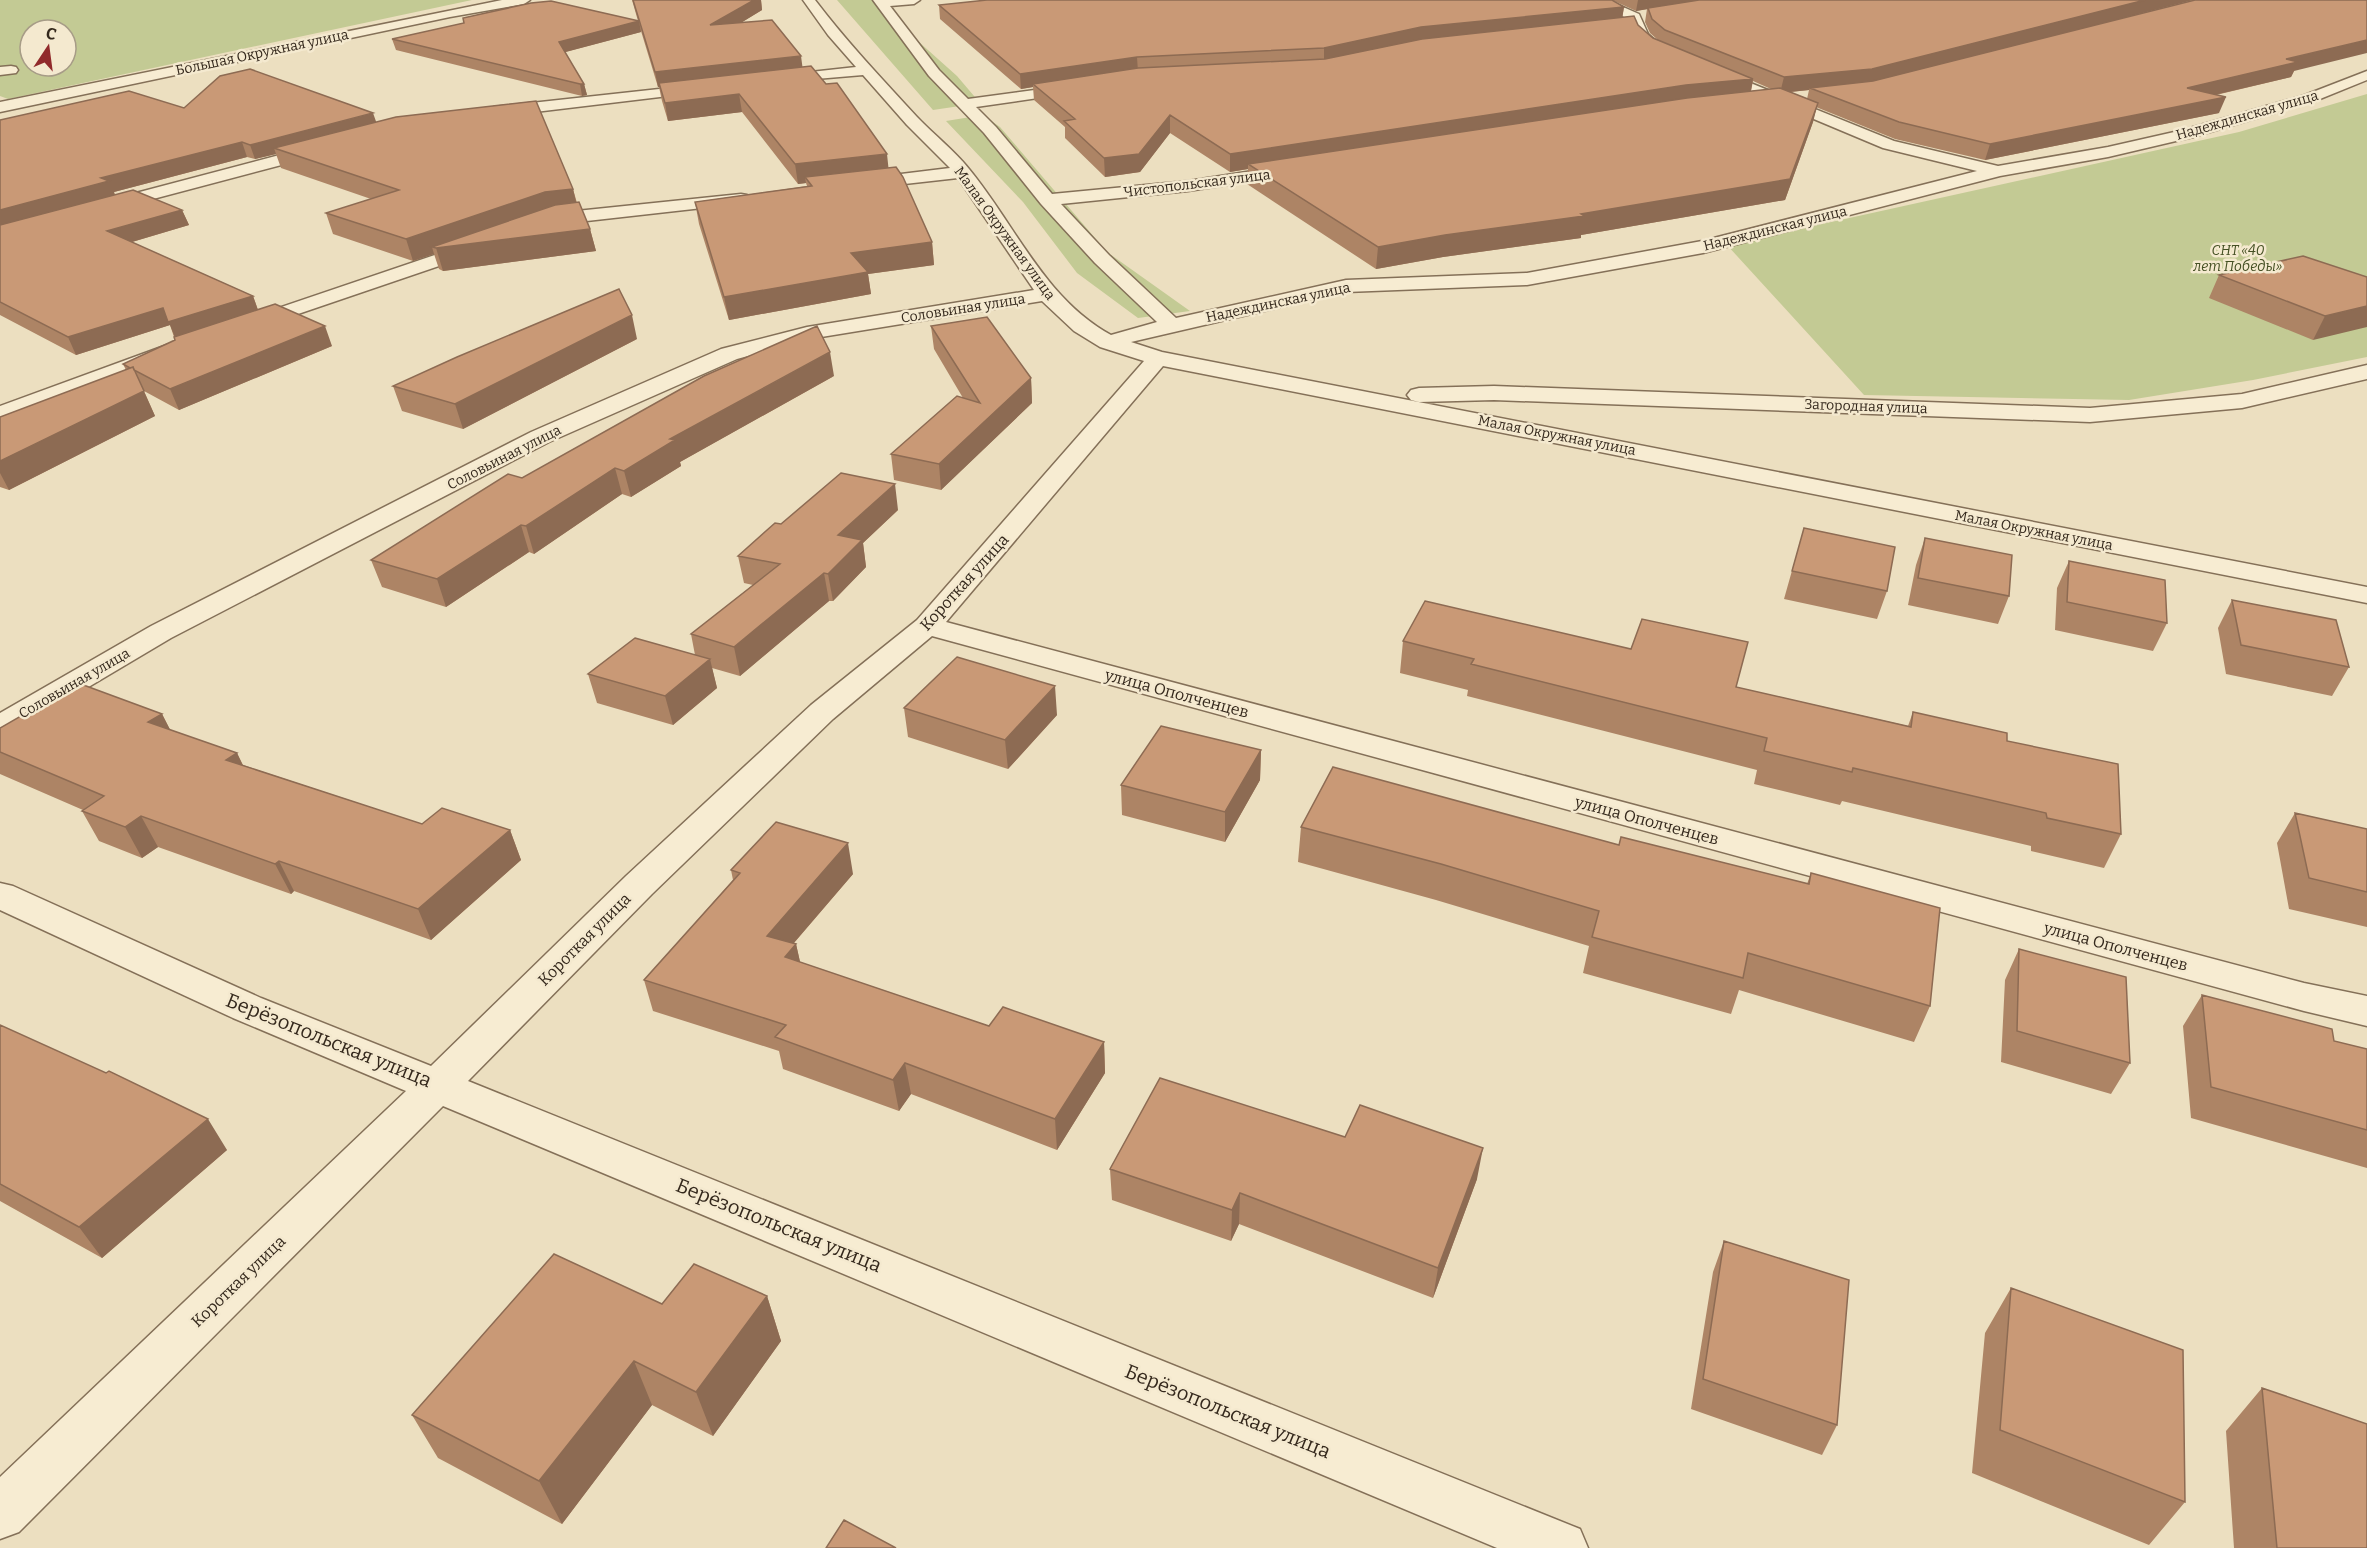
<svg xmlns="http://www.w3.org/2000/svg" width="2367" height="1548" viewBox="0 0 2367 1548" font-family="Bitter,serif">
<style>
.green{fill:#c3ca94;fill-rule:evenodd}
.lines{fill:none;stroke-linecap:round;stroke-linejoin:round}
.minor-casing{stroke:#847058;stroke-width:3}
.minor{fill:#f7ecd2;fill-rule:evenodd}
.wall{fill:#ad8465;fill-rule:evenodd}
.shaded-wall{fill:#8d6b53}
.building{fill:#c99976;stroke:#8d6b53;stroke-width:1.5}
.labels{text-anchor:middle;stroke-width:5;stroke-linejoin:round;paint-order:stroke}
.far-street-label{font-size:14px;fill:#34281c;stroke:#f4e9cf}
.far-park-label{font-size:14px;font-style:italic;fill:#455024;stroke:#f4e9cf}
.street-label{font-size:16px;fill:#34281c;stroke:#f4e9cf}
.near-street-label{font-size:20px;fill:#34281c;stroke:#f4e9cf}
</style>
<rect width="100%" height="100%" fill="#ecdfc0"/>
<!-- green -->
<path class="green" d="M0 0H472L8 99 0 96ZM30 30H66V66H30Z
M837 0H872L957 76 980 103 933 110Z
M2367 94V357L2253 380 2129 400 1864 395 1727 245 2239 132Z
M983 115 1000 127 1107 252 1190 311 1138 318 1077 273 1023 202 946 121Z"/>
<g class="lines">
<!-- minor casing -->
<g class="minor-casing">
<path id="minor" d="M502 0H530L524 4 450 17 0 112V102Z
M803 0H815C847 42 882 79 917 117 934 135 954 150 969 169 1016 226 1044 298 1111 335L1157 322 1095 263 1041 204 984 133 929 76 873 0H920L914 4 890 6 939 70 968 99 1079 84 1084 85 1086 88 1084 91 1079 92 976 107 996 127 1052 194 1188 181 1292 165 1298 166 1301 170 1298 174 1292 175 1188 191 1061 204 1109 255 1176 318 1346 280 1527 273 1702 241 1977 171 1883 148 1706 74 1704 71 1706 68 1711 67 1894 141 1998 166 2108 147 2183 130 2305 95 2367 71V80L2315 101 2193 137 2108 157 2000 176 1703 253 1527 285 1346 292 1131 342 1162 352 2367 587V603L1163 366 946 622 2304 983 2367 996V1026L2304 1011 932 636 833 719 652 894 468 1081 1580 1529 1588 1548H1497L443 1106 19 1532 0 1539V1477L406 1091 233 1018 0 910V883L13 886 261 998 431 1066 626 876 811 705 917 620 1144 361 1100 347 1074 331 1042 301 809 339 737 359 549 442 171 638 11 733 0 736V713L151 626 531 432 721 349 807 327 1034 290 958 178 860 189 854 188 851 184 854 180 860 179 950 168 907 125 863 75 769 83 767 80 774 76 856 67 828 35Z
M1591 0H1607L1639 14 1648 34 1667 51 1665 54H1655L1637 39 1628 19Z
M11 66 16 67 18 70 16 73 0 75V67Z
M705 84 710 85 712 88 710 91 494 117 486 112 494 107Z
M321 144 329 149 327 153 104 212 98 211 95 207 98 203Z
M741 194 747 195 750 199 747 203 560 224 542 230 535 228 533 224 535 220 557 213Z
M479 240 486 242 489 246 486 250 254 329 247 331 240 329 236 325 240 321Z
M167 345 175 347 178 352 175 357 0 421V406Z
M2367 365V379L2242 408 2090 422 1494 400 1419 402 1411 400 1407 395 1411 390 1419 388 1494 386 2090 408 2242 394Z"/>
</g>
<!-- minor -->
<use href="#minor" class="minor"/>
</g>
<!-- wall -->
<path class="wall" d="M632 0H761L762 10 742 22 802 67 888 168 932 242 934 265 868 274 871 294 729 320 699 224 695 202 807 186 806 183 798 184 742 112 668 121 662 101 659 87H658L641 31V32L565 52 584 84 587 95 582 96 396 50 392 39 464 23 638 21Z
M1612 0H2193L2118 19 2294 71 2291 77 2216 95 2219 113 1985 160 1895 139 1816 107 1813 122 1785 200 1581 235V238L1443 257 1376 269 1247 184 1248 169 1230 172 1170 133 1140 172 1105 177 1065 138V127L1034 100 1033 87 1021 89 940 19 939 5 1624 7 1622 18 1638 25 1653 38 1659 41 1650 33 1645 22 1647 9 1636 11ZM1753 81 1771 89 1751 91ZM1809 90 1807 99 1790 92Z
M184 108 376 122 573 189 577 203 590 229 596 251 443 271 439 269 434 254 413 261 333 234 326 213 371 199 281 168 276 154 255 159 247 157 114 192 115 195 182 210 189 225 132 242 253 296 258 310 332 346 179 410 144 391 155 416 9 490 0 487V417L126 370 123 364 175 340 170 325 76 355 0 315V120Z
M2219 275 2367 277 2313 340 2209 298Z
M931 326 1031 378 1032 403 941 490 894 480 891 454 963 398 934 349Z
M637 339 463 429 402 411 393 386Z
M834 376 680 462 681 466 631 497 622 494 534 554 529 552 446 607 382 587 371 560 522 478Z
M898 510 863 543 866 567 833 601H829L740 676 712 668 717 688 673 725 597 703 588 674 695 655 691 634 753 585 744 583 738 556 781 524Z
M1804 528 1887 591 1877 619 1784 599Z
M1925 538 2009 596 1998 624 1908 605 1916 565Z
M2069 561 2167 623 2153 651 2055 630 2057 588Z
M2232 600 2349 667 2332 696 2226 674 2218 628Z
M1403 641 1736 687 1908 726 1913 712 2007 741 2121 834 2104 868 2031 851V846L1842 801 1840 805 1754 784 1757 770 1467 696 1468 690 1400 673Z
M904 708 1057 715 1008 769 908 737Z
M162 714 170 730 237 753 243 765 422 824 510 830 521 860 431 940 294 891 291 894 158 847 142 858 99 841 82 811 83 810 0 774V728Z
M1261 750 1260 780 1225 842 1122 815 1121 785Z
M2295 813 2367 829V927L2289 909 2277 843Z
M1301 827 1619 845 1807 884 1811 873 1930 1006 1914 1042 1739 990 1731 1014 1583 973 1589 946 1436 900 1298 862Z
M731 870 853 874 794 943 796 944 800 962 989 1026 1104 1042 1105 1073 1057 1150 911 1094 899 1111 783 1069 779 1051 653 1011 644 980 733 880Z
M2019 949 2130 1063 2111 1094 2001 1062 2005 980Z
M2202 995 2334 1041 2367 1049V1168L2191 1118 2183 1026Z
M0 1025 227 1150 102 1258 0 1201Z
M1345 1137 1477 1179 1433 1298 1239 1224 1231 1241 1112 1200 1110 1169Z
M1724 1241 1837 1425 1822 1455 1691 1409 1713 1272Z
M2011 1288 2185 1502 2149 1545 1972 1473 1985 1333Z
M767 1296 781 1341 713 1436 652 1405 562 1524 438 1458 412 1415 662 1304Z
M2262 1388 2367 1548H2234L2226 1431Z"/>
<!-- shaded-wall -->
<path class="shaded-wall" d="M754 0H761L762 10 713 40 710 25Z
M1638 0H1704L1636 11Z
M2145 0H2193L1868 84 1810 88 1809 90 1780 93 1784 77Z
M1624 7 1622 20 1324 63V48L1421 27Z
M639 21 641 32 562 53 559 42Z
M2367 40V53L2294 71 2291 77 2180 103 2187 88 2286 59Z
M801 56 803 71 658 87 655 72Z
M1137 57 1138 72 1033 84V87L1021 89 1020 74Z
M1753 79 1750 96 1248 164V169L1230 172V154L1686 85Z
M580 84H584L587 95 582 96Z
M739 94 742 112 668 121 665 103Z
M2226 97 2219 113 1985 160 1990 144Z
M1818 103 1813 122 1785 200 1581 235V238L1443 257 1376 269 1378 247 1445 235 1581 214Z
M373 113 378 127 274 148 276 154 255 159 250 145Z
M1170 115V133L1140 172 1105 177 1104 158Z
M242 142 247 157 114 192 115 196 0 228V210L101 178Z
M887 154 889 173 805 177 806 183 798 184 795 164Z
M573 189 578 210 590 229 596 251 443 271 436 248 432 247 434 254 413 261 406 239 545 192Z
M182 210 189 225 115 247 107 231Z
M932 242 934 265 868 274 871 294 729 320 724 297 851 253Z
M253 296 259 313 176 340 170 325 76 355 68 337 163 308Z
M2367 306V327L2313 340 2325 316Z
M632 315 637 339 463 429 455 404Z
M325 326 332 346 179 410 170 389Z
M830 352 834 376 680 462 681 466 631 497 624 471 670 439Z
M133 367 155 416 9 490 0 473V461Z
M1031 378 1032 403 941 490 939 464Z
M615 468 622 494 534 554 526 526Z
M895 484 898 510 863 543 866 567 833 601 828 574 838 535Z
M521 525 529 552 446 607 437 579Z
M824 573 829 601 740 676 734 647Z
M710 659 717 688 673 725 665 696Z
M1055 686 1057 715 1008 769 1005 740Z
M162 714 177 743 148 722Z
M1261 750 1260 780 1225 842V812Z
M237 753 251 783 226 760Z
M141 816 158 847 142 858 125 827Z
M510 830 521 860 431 940 418 909Z
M848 843 853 874 774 966 767 936Z
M279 861 294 891 291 894 275 864Z
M796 944 803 975 785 957Z
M1104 1042 1105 1073 1057 1150 1055 1119Z
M905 1063 911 1094 899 1111 893 1080Z
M208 1119 227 1150 102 1258 79 1227Z
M1483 1148 1477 1179 1433 1298 1438 1268Z
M1240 1193 1239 1224 1231 1241 1232 1210Z
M767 1296 781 1341 713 1436 696 1392Z
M634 1361 652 1405 562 1524 539 1481Z"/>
<!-- building -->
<path class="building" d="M633 0H754L710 25 772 20 801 56 655 72Z
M987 0H1612L1624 7 1421 27 1324 48 1137 57 1020 74 939 5Z
M1699 0H2145L1872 69 1784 77 1665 30 1652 19 1648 8Z
M2195 0H2367V40L2286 59 2298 62 2187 88 2226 97 1990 144 1899 122 1810 88 1873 81Z
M551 1 639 21 559 42 584 84H580L392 39 464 23 463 18 531 3Z
M1634 16 1638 25 1653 38 1753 79 1686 85 1230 154 1170 115 1139 154 1104 158 1064 121 1075 119 1033 84 1138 68 1325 59 1422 39Z
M811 66 826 84 837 83 887 154 795 164 739 94 665 103 659 83Z
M250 69 373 113 250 145 242 142 101 178 109 181 0 210V120L129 91 184 108 220 76Z
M1780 88 1818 103 1790 179 1581 214 1584 216 1445 235 1378 247 1248 164 1687 98Z
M536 101 573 189 545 192 406 239 326 213 399 190 274 148 396 117Z
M896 167 903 177 932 242 851 253 868 272 724 297 695 202 812 186 805 177Z
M133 190 182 210 107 231 253 296 168 322 163 308 68 337 0 302V225Z
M579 202 590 229 436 248 432 247 555 205Z
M2303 256 2367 277V306L2325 316 2219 275Z
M619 289 632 315 455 404 393 386 457 357Z
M275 304 325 326 170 389 134 370 133 367 130 368 123 364 175 340 174 337Z
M987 317 1031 378 939 464 891 454 957 396 980 403 931 326Z
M817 326 830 352 670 439 675 440 624 471 615 468 526 526 521 525 437 579 371 560 508 474 522 478 704 376Z
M133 367 144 391 0 461V417Z
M841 473 895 484 838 535 862 540 828 574 824 573 734 647 691 634 780 564 738 556 775 523 781 524Z
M1804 528 1895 547 1887 591 1792 571Z
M1925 538 2012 555 2009 596 1918 578Z
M2069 561 2165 580 2167 623 2067 602Z
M2232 600 2336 620 2349 667 2241 645Z
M1425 601 1631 649 1642 619 1748 642 1736 687 1911 727 1913 712 2007 733V741L2118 764 2121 834 2047 818 2046 813 1853 768 1852 772 1764 751 1767 738 1471 664 1474 659 1403 641Z
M635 638 710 659 665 696 588 674Z
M957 657 1055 686 1005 740 904 708Z
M78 683 162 714 148 722 237 753 226 760 422 824 442 808 510 830 418 909 279 861 275 864 141 816 125 827 82 811 104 796 0 752V728Z
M1161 726 1261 750 1225 812 1121 785Z
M1333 767 1619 845 1621 837 1809 884 1811 873 1940 908 1930 1006 1748 953 1743 978 1592 937 1599 911 1441 864 1301 827Z
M2295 813 2367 829V892L2309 878Z
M776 822 848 843 767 936 796 944 785 957 989 1026 1003 1007 1104 1042 1055 1119 905 1063 893 1080 775 1037 786 1025 644 980 740 873 731 870Z
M2019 949 2126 977 2130 1063 2017 1031Z
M2202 995 2332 1029 2334 1041 2367 1049V1130L2211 1087Z
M0 1025 106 1073 109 1071 208 1119 79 1227 0 1184Z
M1160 1078 1345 1137 1360 1105 1483 1148 1438 1268 1240 1193 1232 1210 1110 1169Z
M1724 1241 1849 1280 1837 1425 1703 1379Z
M554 1254 662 1304 694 1264 767 1296 696 1392 634 1361 539 1481 412 1415Z
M2011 1288 2183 1350 2185 1502 2000 1430Z
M2262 1388 2367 1424V1548H2277Z
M844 1520 896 1548H826Z"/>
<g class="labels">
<!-- far-street labels -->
<g class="far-street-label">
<text transform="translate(262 52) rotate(-12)" y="5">Большая Окружная улица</text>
<text transform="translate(2247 115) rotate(-16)" y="5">Надеждинская улица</text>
<text transform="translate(1197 183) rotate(-7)" y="5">Чистопольская улица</text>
<text transform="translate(1775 228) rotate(-14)" y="5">Надеждинская улица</text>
<text transform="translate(1005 233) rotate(54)" y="5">Малая Окружная улица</text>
<text transform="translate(1278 302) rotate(-12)" y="5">Надеждинская улица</text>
<text transform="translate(963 308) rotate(-9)" y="5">Соловьиная улица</text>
<text transform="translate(1866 406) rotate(2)" y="5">Загородная улица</text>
<text transform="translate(1557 435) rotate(11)" y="5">Малая Окружная улица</text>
<text transform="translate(504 457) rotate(-27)" y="5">Соловьиная улица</text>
<text transform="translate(2034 530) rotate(11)" y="5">Малая Окружная улица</text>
<text transform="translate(74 683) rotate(-30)" y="5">Соловьиная улица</text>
</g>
<!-- far-park labels -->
<g class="far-park-label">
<text x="2238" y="255">СНТ «40<tspan x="2238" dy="16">лет Победы»</tspan></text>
</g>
<!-- street labels -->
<g class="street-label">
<text transform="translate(964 582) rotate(-48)" y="6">Короткая улица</text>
<text transform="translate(1177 693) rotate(15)" y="6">улица Ополченцев</text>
<text transform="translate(1647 820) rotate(15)" y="6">улица Ополченцев</text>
<text transform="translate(584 939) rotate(-45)" y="6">Короткая улица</text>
<text transform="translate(2116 946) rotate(15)" y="6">улица Ополченцев</text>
<text transform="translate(238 1281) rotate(-44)" y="6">Короткая улица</text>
</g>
<!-- near-street labels -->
<g class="near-street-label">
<text transform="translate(329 1040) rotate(22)" y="7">Берёзопольская улица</text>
<text transform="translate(779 1225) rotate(22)" y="7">Берёзопольская улица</text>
<text transform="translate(1228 1411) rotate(22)" y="7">Берёзопольская улица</text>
</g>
</g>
<!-- north arrow -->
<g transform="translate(48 48) rotate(13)"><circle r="28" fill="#f4e9cf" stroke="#a79c87" stroke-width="1.5"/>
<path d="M0-4.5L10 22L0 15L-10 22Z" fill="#912a2b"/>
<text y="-9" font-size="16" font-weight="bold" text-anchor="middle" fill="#34281c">С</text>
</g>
</svg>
